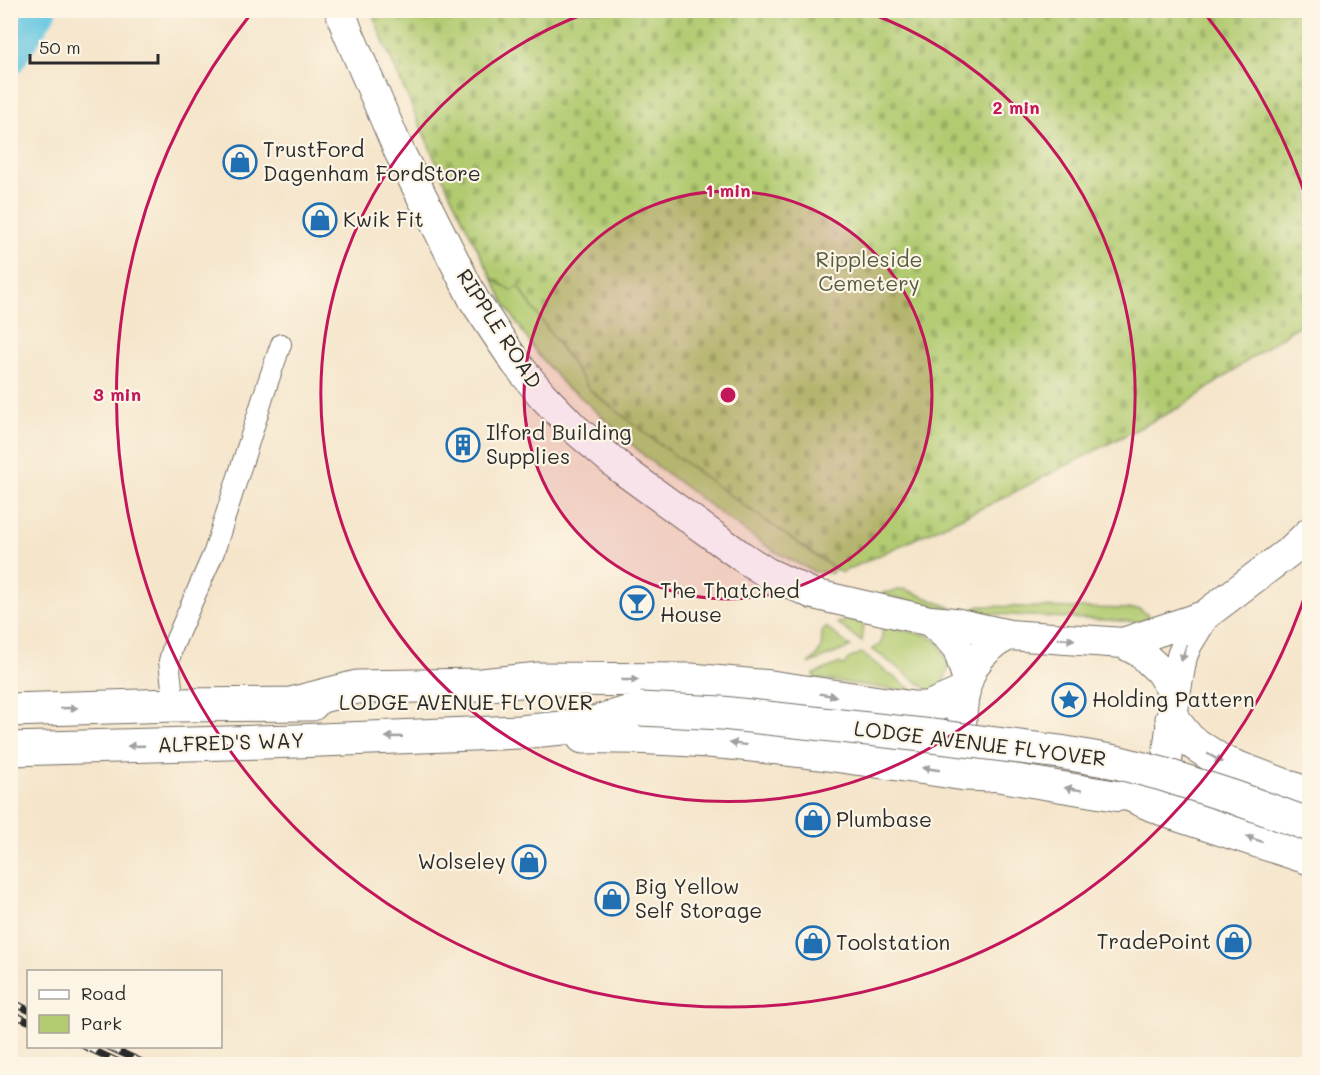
<svg xmlns="http://www.w3.org/2000/svg" width="1320" height="1075" viewBox="0 0 1320 1075" font-family="Mali,sans-serif">
<style>
.green{fill:#b2cb71;stroke:#6e7b4e;stroke-width:1.5}
.cemetery{fill:url(#cemetery-stones);stroke:#6e7b4e;stroke-width:1.5}
.lines{fill:none;stroke-linecap:round;stroke-linejoin:round}
.river{stroke:#63c6e1;stroke-width:30}
.minor-casing{stroke:#726c63;stroke-width:22}
.primary-casing{stroke:#726c63;stroke-width:32}
.trunk-casing{stroke:#726c63;stroke-width:35}
.minor{stroke:#fff;stroke-width:20}
.primary{stroke:#fff;stroke-width:30}
.trunk{stroke:#fff;stroke-width:33}
.rail-casing{stroke:#2b2b2b;stroke-width:7}
.rail{stroke:#fcf5e5;stroke-width:4.5;stroke-dasharray:14;stroke-linecap:butt}
.trunk-bridge-casing{stroke:#726c63;stroke-width:35;stroke-linecap:butt}
.trunk-bridge{stroke:#fff;stroke-width:33}
.oneway{fill:#a0a0a0}
.ring{fill:none;stroke:#c2185b;stroke-width:3}
.labels{text-anchor:middle;stroke-width:4.5;stroke-linejoin:round;paint-order:stroke}
.poi-label{font-size:21px;fill:#2b2b2b;stroke:#fcf5e5;text-anchor:start}
.park-label{font-size:21px;fill:#545b40;stroke:#fcf5e5}
.street-label{font-size:21px;fill:#2b2b2b;stroke:#fcf5e5}
.centre{fill:#c2185b;stroke:#fcf5e5;stroke-width:3}
.ring-label{font-size:18px;text-anchor:middle;font-weight:bold;fill:#c2185b;stroke:#fcf5e5;stroke-width:4.5;stroke-linejoin:round;paint-order:stroke}
</style>
<defs>
<pattern id="cemetery-stones" width="16" height="16" patternUnits="userSpaceOnUse" patternTransform="scale(1.5)"><rect width="16" height="16" fill="#b2cb71"/><path d="M2 7V4a2 2 0 0 1 4 0v3zM10 15v-3a2 2 0 0 1 4 0v3z" fill="#99ae62"/></pattern>
</defs>
<rect width="100%" height="100%" fill="#fcf5e5"/>
<filter id="ink" filterUnits="userSpaceOnUse"><feTurbulence type="fractalNoise" baseFrequency=".0167" numOctaves="2"/><feDisplacementMap in="SourceGraphic" scale="12" xChannelSelector="R" yChannelSelector="G"/><feConvolveMatrix kernelMatrix="1 2 1 2 8 2 1 2 1" color-interpolation-filters="sRGB"/></filter>
<filter id="wash" filterUnits="userSpaceOnUse"><feTurbulence type="fractalNoise" baseFrequency=".008" numOctaves="4" result="noise"/><feDisplacementMap in="SourceGraphic" scale="24" xChannelSelector="R" yChannelSelector="G"/><feGaussianBlur stdDeviation="1.35" result="paint"/><feColorMatrix in="noise" values="0 0 0 0 0 0 0 0 0 0 0 0 0 0 0 0 0 1.4 0 .05"/><feComposite in="paint" operator="in"/></filter>
<g filter="url(#wash)">
<rect width="100%" height="100%" fill="#f5e5cb"/>
<!-- green -->
<path class="green" d="M492 278 512 291 518 286 590 390 742 504 834 568 832 573 814 572 774 551 732 522 649 460 575 392 567 389 565 386 536 352 506 306Z
M905 589 952 608V610L882 595 883 593Z
M978 606 1140 609 1150 617 1140 622 977 613 974 609Z
M852 620 860 621 864 623 862 642 837 623Z
M883 626 927 635 940 644 949 667 945 678 940 686 930 691 872 649 881 644Z
M826 627 851 647 808 664C822 652 822 650 822 631Z
M861 653 916 693 814 678V674L840 663 844 666 848 659Z"/>
<!-- cemetery -->
<path class="cemetery" d="M371 11H1309V318L1184 405 997 501 841 573 742 504 659 444 590 390 518 286 512 291 492 278 449 191 386 48Z"/>
<g class="lines">
<!-- river -->
<path class="river" d="M10 60 42 10"/>
</g>
</g>
<g filter="url(#ink)">
<g class="lines">
<!-- minor casing -->
<g class="minor-casing">
<path id="minor" d="M174 705 169 661 173 646 214 552 268 382 281 344"/>
</g>
<!-- primary casing -->
<g class="primary-casing">
<path id="primary" d="M340 10 347 30 399 151 474 300 516 363 542 395 575 429 623 470 741 556 766 572 813 594 930 621 954 623 1009 635 1123 643 1141 653 1159 670 1175 695
M930 621 949 638 958 649 967 677
M1009 635C976 651 965 674 962 710 959 741 962 757 989 775L1117 796C1143 795 1157 786 1167 761L1175 695 1182 656 1187 644 1204 616
M1123 643 1204 616 1290 551 1310 532"/>
</g>
<!-- trunk casing -->
<g class="trunk-casing">
<path id="trunk" d="M291 704 357 687 481 685 539 679 691 680 771 687 913 708H928L963 693
M10 710 174 705 312 704
M1172 719 1189 740 1222 762 1310 795
M583 737C711 735 839 755 966 774L989 775
M10 749 296 741 520 732 584 726 640 709
M1131 795 1153 805 1173 813 1310 858"/>
</g>
<!-- minor -->
<use href="#minor" class="minor"/>
<!-- primary -->
<use href="#primary" class="primary"/>
<!-- trunk -->
<use href="#trunk" class="trunk"/>
<!-- rail casing -->
<g class="rail-casing">
<path id="rail" d="M10 1001 28 1010
M10 1013 28 1021
M84 1046 123 1064
M107 1046 146 1064"/>
</g>
<!-- rail -->
<use href="#rail" class="rail"/>
<!-- trunk-bridge casing -->
<g class="trunk-bridge-casing">
<path id="trunk-bridge" d="M640 709 722 713 932 736 1060 752 1116 762 1162 774 1236 798 1310 825"/>
</g>
<!-- trunk-bridge -->
<use href="#trunk-bridge" class="trunk-bridge"/>
</g>
<!-- one-way arrows -->
<defs><path id="oneway-solid" d="M-6-.8H1V-3.2L6.5 0L1 3.2V.8H-6Z" transform="scale(1.5)"/></defs>
<g class="oneway">
<use href="#oneway-solid" transform="translate(1066 639) rotate(4)"/>
<use href="#oneway-solid" transform="translate(1184 653) rotate(108)"/>
<use href="#oneway-solid" transform="translate(630 680)"/>
<use href="#oneway-solid" transform="translate(828 695) rotate(9)"/>
<use href="#oneway-solid" transform="translate(69 708) rotate(-2)"/>
<use href="#oneway-solid" transform="translate(394 737) rotate(178)"/>
<use href="#oneway-solid" transform="translate(738 744) rotate(-173)"/>
<use href="#oneway-solid" transform="translate(136 746) rotate(178)"/>
<use href="#oneway-solid" transform="translate(1215 758) rotate(30)"/>
<use href="#oneway-solid" transform="translate(931 769) rotate(-172)"/>
<use href="#oneway-solid" transform="translate(1073 789) rotate(-171)"/>
<use href="#oneway-solid" transform="translate(1254 839) rotate(-162)"/>
</g>
</g>
<!-- distance rings -->
<circle cx="728" cy="395" r="204" fill="#c2185b" fill-opacity=".12"/>
<g class="ring">
<circle cx="728" cy="395" r="204"/>
<path d="M864 11A407 407 0 1 1 592 11"/>
<path d="M1309 584A611 611 0 1 1 250 15M1206 15A611 611 0 0 1 1309 206"/>
</g>
<!-- icons -->
<defs>
<g id="shop-ring" transform="scale(1.725)"><circle r="9.5" fill="#fcf5e5" stroke="#1f6fb2" stroke-width="1.5"/><path d="M-5-2.5h2.3a2.7 3.5 0 0 1 5.4 0H5L5.5 6h-11ZM-1.5-2.5h3a1.5 2.3 0 0 0-3 0Z" fill="#1f6fb2"/></g>
<g id="building-ring" transform="scale(1.725)"><circle r="9.5" fill="#fcf5e5" stroke="#1f6fb2" stroke-width="1.5"/><path d="M-4-6H4V6H1V3H-1V6H-4ZM-2.5-4.3h1.7v1.8h-1.7ZM.8-4.3h1.7v1.8H.8ZM-2.5-1h1.7V.8h-1.7ZM.8-1h1.7V.8H.8Z" fill="#1f6fb2"/></g>
<g id="bar-ring" transform="scale(1.725)"><circle r="9.5" fill="#fcf5e5" stroke="#1f6fb2" stroke-width="1.5"/><path d="M-6-5H6L.8 .8V4.5H3.5V6h-7V4.5H-.8V.8Z" fill="#1f6fb2"/></g>
<g id="sight-ring" transform="scale(1.725)"><circle r="9.5" fill="#fcf5e5" stroke="#1f6fb2" stroke-width="1.5"/><path d="M0-6L1.8-2.2L6-1.7L2.9 1.2L3.7 5.4L0 3.3L-3.7 5.4L-2.9 1.2L-6-1.7L-1.8-2.2Z" fill="#1f6fb2"/></g>
</defs>
<g fill-rule="evenodd">
<use href="#shop-ring" x="240" y="162"/>
<use href="#shop-ring" x="320" y="220"/>
<use href="#building-ring" x="463" y="445"/>
<use href="#bar-ring" x="637" y="603"/>
<use href="#sight-ring" x="1069" y="700"/>
<use href="#shop-ring" x="813" y="820"/>
<use href="#shop-ring" x="529" y="862"/>
<use href="#shop-ring" x="612" y="899"/>
<use href="#shop-ring" x="1234" y="942"/>
<use href="#shop-ring" x="813" y="943"/>
</g>
<g class="labels">
<!-- poi labels -->
<g class="poi-label">
<text x="263" y="157">TrustFord<tspan x="263" dy="24">Dagenham FordStore</tspan></text>
<text x="343" y="227">Kwik Fit</text>
<text x="486" y="440">Ilford Building<tspan x="486" dy="24">Supplies</tspan></text>
<text x="660" y="598">The Thatched<tspan x="660" dy="24">House</tspan></text>
<text x="1092" y="707">Holding Pattern</text>
<text x="836" y="827">Plumbase</text>
<text x="506" y="869" text-anchor="end">Wolseley</text>
<text x="635" y="894">Big Yellow<tspan x="635" dy="24">Self Storage</tspan></text>
<text x="1211" y="949" text-anchor="end">TradePoint</text>
<text x="836" y="950">Toolstation</text>
</g>
<!-- park labels -->
<g class="park-label">
<text x="869" y="267">Rippleside<tspan x="869" dy="24">Cemetery</tspan></text>
</g>
<!-- street labels -->
<g class="street-label">
<text transform="translate(499 329) rotate(57)" y="7">RIPPLE ROAD</text>
<text x="466" y="710">LODGE AVENUE FLYOVER</text>
<text transform="translate(231 743) rotate(-2)" y="7">ALFRED'S WAY</text>
<text transform="translate(980 744) rotate(7)" y="7">LODGE AVENUE FLYOVER</text>
</g>
</g>
<circle cx="728" cy="395" r="9" class="centre"/>
<g class="ring-label">
<text x="1016" y="114">2 min</text>
<text x="728" y="197">1 min</text>
<text x="117" y="401">3 min</text>
</g>
<!-- margin -->
<rect width="1320" height="1075" fill="none" stroke="#fcf5e5" stroke-width="36"/>
<!-- legend -->
<rect x="27" y="970" width="195" height="78" fill="#fcf5e5" stroke="#a8a49b" stroke-width="1.5"/>
<rect x="39" y="990" width="30" height="9" fill="#ffffff" stroke="#a8a49b" stroke-width="1.5"/>
<text x="81" y="1000" font-size="18" fill="#2b2b2b">Road</text>
<rect x="39" y="1015" width="30" height="18" fill="#b2cb71" stroke="#a8a49b" stroke-width="1.5"/>
<text x="81" y="1030" font-size="18" fill="#2b2b2b">Park</text>
<!-- scale -->
<path d="M30 54v9h128v-9" fill="none" stroke="#2b2b2b" stroke-width="3"/>
<text x="39" y="54" font-size="18" fill="#2b2b2b" stroke="#fcf5e5" stroke-width="4.5" paint-order="stroke">50 m</text>
</svg>
